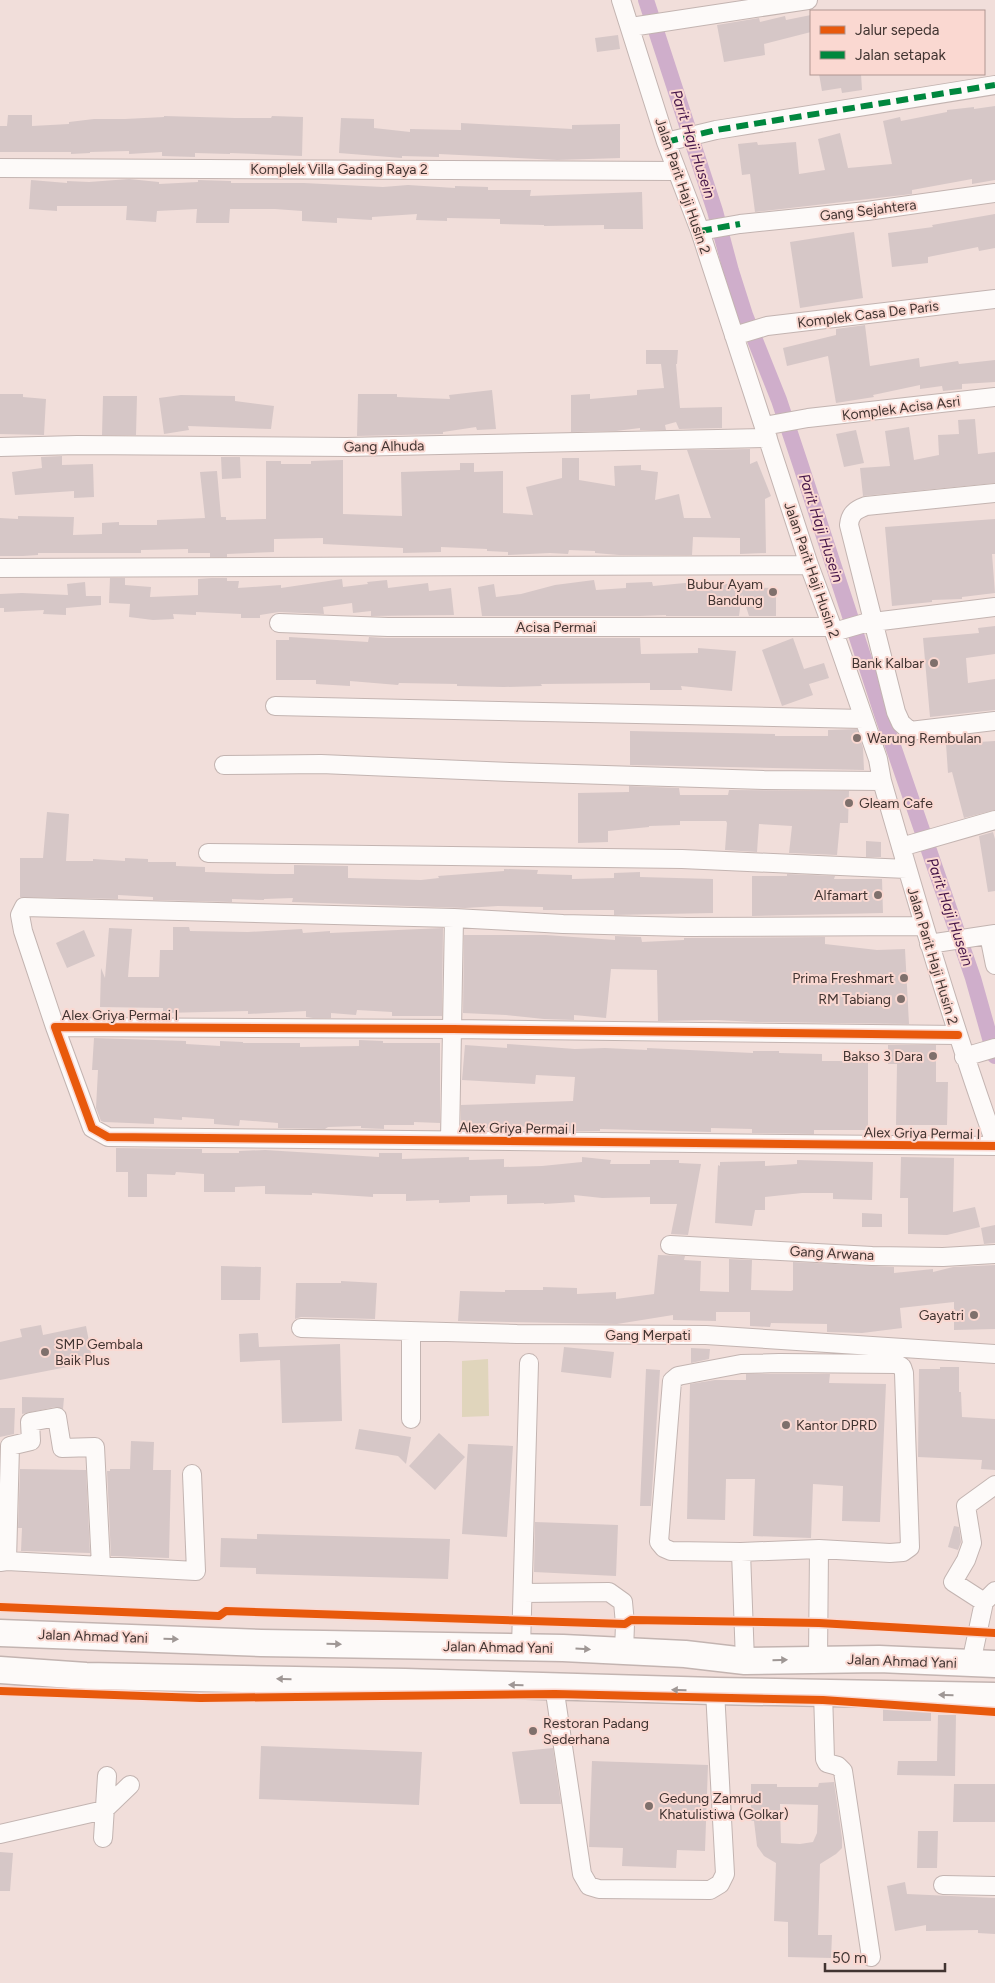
<svg xmlns="http://www.w3.org/2000/svg" width="995" height="1983" viewBox="0 0 995 1983" font-family="Figtree,sans-serif">
<style>
.green{fill:#e0d5bc}
.lines{fill:none;stroke-linecap:round;stroke-linejoin:round}
.canal{stroke:#cfaecb;stroke-width:16}
.building{fill:#d6c7c7;fill-rule:evenodd}
.minor-casing{stroke:#c3b4b1;stroke-width:20}
.highway-casing{stroke:#c3b4b1;stroke-width:29}
.path{stroke:#cbc4c2;stroke-width:3;stroke-dasharray:5 2.5;stroke-linecap:butt}
.minor{stroke:#fdfaf9;stroke-width:18}
.highway{stroke:#fdfaf9;stroke-width:26}
.quiet{stroke:#00873e;stroke-width:6;stroke-dasharray:12 6;stroke-linecap:butt}
.cycleway-casing{stroke:#fad8d1;stroke-width:11}
.cycleway{stroke:#e8590c;stroke-width:8}
.oneway{fill:#9f9795}
.poi-dot{fill:#7f706c;stroke:#fad8d1;stroke-width:2}
.labels{text-anchor:middle;stroke-width:4;stroke-linejoin:round;paint-order:stroke}
.street-label{font-size:14px;fill:#413431;stroke:#fad8d1}
.poi-label{font-size:14px;fill:#413431;stroke:#fad8d1;text-anchor:end}
.water-label{font-size:15px;font-style:italic;fill:#441448;stroke:#fad8d1}
</style>
<rect width="100%" height="100%" fill="#f1deda"/>
<!-- green -->
<path class="green" d="M488 1359 489 1416 462 1417V1361Z"/>
<g class="lines">
<!-- canal -->
<path class="canal" d="M646 0 715 211 731 271 745 315 779 400 801 466 883 717 973 978 995 1056"/>
</g>
<!-- building -->
<path class="building" d="M811 15V32L764 44 765 55 724 62 717 25 759 18 760 22 785 16 786 20Z
M618 35 620 49 597 52 595 38Z
M819 74H861L862 90 842 93 841 88 822 91Z
M995 106V180L972 184V179L912 190V194L755 212 750 174 742 175 738 144 757 142 758 145 796 142 799 174 825 170 818 139 840 133 848 168 892 164 883 121 900 117 901 121 947 112V110L974 107V109Z
M8 115H32V126L69 124V122L94 119H125L164 117V116L235 118H271L272 116 303 117 302 156 230 153V154L195 153V157L162 156V152L129 154V151L90 152V153L71 154V152H0V126H7Z
M341 118 374 119V128L410 132V129L461 130V123L572 129V125L620 124V158L557 160 439 154V157L402 156V158L339 153Z
M129 179 159 182V184L198 182V180L231 181V183H304L383 187 408 185 455 188V186L488 187V190H531L530 196 642 192 643 229H604V225L544 226V225L500 224V219L447 218V221L416 220 417 214 372 217V220L337 218V223L302 221V211L275 209H230L229 223H196L197 209 157 211 156 222 126 220 127 206H57V211L29 209 31 180 67 183V181L89 182Z
M995 214V248L979 251 978 247 928 257V263L892 267 888 233 933 227 932 225Z
M854 232 863 298 800 308 790 242Z
M865 325 870 366 919 358 920 367 958 361 959 364 995 360V382L962 384V389L943 391 942 386 920 389V385L873 395 874 397 836 403 828 356 787 366 783 348 836 335V329Z
M646 350H678L677 364H676L680 408 722 407V428L679 429 676 422 665 425 666 430H640V428L616 431 571 432V395L590 394V399L637 395V390L664 388 661 364H646Z
M492 390 496 429 477 430 476 427 443 432V434L357 436 358 394H397V397L450 399 449 395Z
M0 394H23V397L46 399 44 435 0 434Z
M181 395 235 396V401L274 406 271 429 188 426 189 430 164 434 159 398Z
M103 396H137L136 435H102Z
M975 419 978 454 995 452V483L863 496 860 468 890 466 885 431 909 427 914 460 939 455 938 435 959 434 958 420Z
M856 430 864 463 844 467 836 434Z
M750 449V464L757 461 771 496 765 499 766 553 740 554V538L693 537 692 555H619L595 553V551L569 550 568 554 550 553 508 555V552L487 551V549L441 547V552L403 553V548L323 544V538L274 539V552L227 554V557H210V553H188V549L141 550V553H38V555L23 556H0V518L18 519V516L74 517 73 535 102 534V523L119 522V525H157V520L205 518 200 472 217 471 221 517H226V520L266 519V461H281V464H311V461L343 460V514L402 516 401 472 460 470V463H474V472L503 471V513L533 515 526 487 562 478V458H579V480L615 486 614 466 641 465V470L658 472 655 500 679 494 684 518H711L687 450Z
M62 456V465L93 464 94 497 74 498V491L15 495 12 472 42 468 41 457Z
M221 457H240L241 478 222 479Z
M995 519V554H992L995 593 962 597V599L932 600V602L892 606 885 527Z
M110 578H125V585L151 587 150 597 198 595V579L211 578H227V581H239L238 588 281 585V588L342 579 343 587 368 584 367 582 387 580 388 588 428 583 429 591 451 588 454 615 371 616V611L353 613 352 603 323 607 324 614 279 612 260 615V618H241V614L196 612V615L173 614 174 619 153 620 129 617 130 604 109 603Z
M594 580 596 590 626 588V583L652 582 653 586 685 583 732 584V587L776 588V616H749L742 594 739 616H666V615L640 616H482L478 587 494 584 496 597 521 594 555 585Z
M85 582 86 596H101V605L66 608V615L43 614 44 610 4 612V608H0V594L22 593 68 595 67 584Z
M995 626V654L966 658 968 683 995 679V710L930 717 923 638 979 633 978 628Z
M289 637 368 642 369 637 384 638H640L641 654 698 653V648L736 651 732 691 681 686 682 690H650V683L541 684 542 686 504 687 457 686V684L399 683 398 685 350 681V686L316 684V680H276V640H289Z
M793 638 804 669 824 663 829 678 809 684 813 695 782 706 762 650Z
M857 729 863 748 864 770 630 765V731L775 734V736H828V730Z
M995 741V810L964 818 952 772 948 773 946 744Z
M629 786 679 788 680 795H728L729 790 849 791 848 823H840L837 855 789 853 792 826 759 824 757 852 725 850 727 823 726 821H680V825L649 826V827L608 831V842L578 843V793L629 792Z
M47 812 69 814 66 861H93V859L125 861V858L148 859V862H176V866L205 867V872L276 874H294V865L348 866V878L421 880 439 878 438 876 504 871V869L538 870 537 874 572 875V879L614 878V873L640 872V877L713 879V913L614 915V910H543V907L498 906 465 908 292 902 293 898 264 899V900L232 899V902L153 900V897L118 895V899L20 897V858H43Z
M993 832 995 839V891L988 892 979 836Z
M866 841 881 842V857H866Z
M787 874 835 876 834 879H882L883 913 752 916V876H787Z
M173 927H189L190 931 248 932 302 929 303 933 330 931V933L443 928 442 1016H392V1012L357 1010 356 1015 331 1013V1018H313L306 1017V1011L248 1014V1011L163 1013V1008L100 1007 101 968 105 978 109 928 132 929 128 977H159L160 950H173Z
M84 930 95 956 67 968 56 943Z
M464 935H546L615 940V936L641 937 642 942 684 940V938L825 937V944L877 950 905 949 909 1024 756 1022 716 1020 658 1021 657 970 611 969 606 1018 574 1015V1020L544 1019 506 1015 463 1013Z
M94 1038 186 1041V1044L220 1046V1041L243 1042V1043H300V1047L359 1046V1040L383 1041V1043H440V1123L414 1122V1125H384V1129L361 1128V1126L328 1127 325 1129 278 1128V1123L240 1120 239 1126 214 1124V1119L182 1117V1120L154 1118V1124L104 1122 101 1121 96 1108 98 1070H92Z
M507 1044 575 1049 605 1048 647 1050V1048L753 1053V1051H779V1053L822 1054V1061H868V1130H814V1134L752 1133V1129L711 1128V1132L600 1129V1131H539V1126L466 1129V1123H461V1105L573 1101 575 1077 536 1075 535 1084 462 1080 465 1045 507 1048Z
M888 1045H936V1082H948L947 1125H896L897 1064H888Z
M116 1148 202 1149V1153H239V1151L265 1150 379 1157V1153H402V1159L469 1157V1160L504 1159V1167L542 1166 582 1162V1157L611 1160 610 1164H650V1160H679V1163L701 1164 688 1235 671 1234 677 1204H650V1197L602 1198 574 1195 575 1202 544 1204V1203L507 1204V1195L470 1196V1202L439 1203V1200L406 1201V1194H373V1197L312 1193V1195L265 1194V1186L235 1187V1192H204V1174L176 1172 175 1175 147 1174V1197H128V1172H116Z
M901 1157 954 1158 953 1212 975 1207 980 1227 947 1235 908 1234V1198H900Z
M797 1160 873 1162 872 1200 833 1199V1193H802L765 1197V1210H755L752 1226 715 1223 718 1165 720 1166V1162L765 1161V1166L797 1164Z
M862 1213 882 1214V1227H862Z
M995 1225V1243L984 1244 981 1228Z
M658 1255 685 1256 684 1260 701 1261 700 1291 729 1292V1259L752 1260 751 1290 791 1291 793 1290V1262L894 1267V1273L933 1269V1272L953 1267 995 1265V1329L954 1330V1302L900 1308 902 1328 862 1333 827 1332V1324L771 1323 770 1327 750 1326V1312H716V1321L673 1320V1315L617 1324 458 1321 460 1291 505 1292V1290H543V1287L577 1288V1294L616 1292V1299L654 1294Z
M221 1266 261 1267 260 1300H221Z
M341 1281 377 1283 375 1319 301 1317 295 1319 296 1283H341Z
M41 1325 43 1335 86 1326 93 1362 0 1380V1342L22 1337 20 1329Z
M258 1333 259 1347 340 1344 342 1421 282 1423 280 1360 240 1362 239 1334Z
M564 1347 614 1352 611 1378 561 1372Z
M691 1348 710 1349 709 1359 691 1363Z
M940 1367H959V1392H961L962 1417 995 1419V1470L981 1469 982 1460 918 1457 919 1369H940Z
M646 1369 660 1370 651 1506H640Z
M746 1374H830L829 1383 886 1384 880 1522 842 1521 843 1486 813 1484 811 1538 753 1536 755 1479H726L725 1520 687 1519 690 1384 715 1380H746Z
M22 1397 64 1398 63 1409 55 1407 22 1414Z
M0 1408H15L14 1434 0 1437Z
M359 1429 411 1437 406 1464 398 1456 355 1449Z
M439 1433 465 1457 435 1490 409 1466Z
M131 1441 154 1442 153 1470H171L169 1558 111 1556 107 1471H110V1469H130Z
M468 1444 513 1446 507 1537 462 1534Z
M20 1469 86 1470 90 1553 21 1551 22 1528H18Z
M535 1522 618 1525 616 1576 534 1572Z
M954 1526 959 1527 961 1542 958 1550 948 1547Z
M257 1534 450 1539 448 1579 256 1574V1568L220 1567 221 1538 257 1539Z
M883 1709 931 1710V1721H883Z
M938 1715H956L955 1776 897 1775 898 1761H937Z
M261 1746 422 1752 419 1805 259 1799Z
M553 1748 561 1804H520L512 1752Z
M592 1761 708 1765 705 1851 677 1850 676 1868 622 1866 623 1848 589 1847Z
M834 1782 842 1838V1848L836 1854 820 1864 818 1935H832L831 1958 788 1957V1922L774 1921 776 1863 764 1856 757 1846 754 1821H751V1784H777V1787H818L819 1783ZM780 1804 818 1805 817 1833 813 1842 800 1844 781 1843Z
M954 1784H995V1822H953Z
M918 1831H938L937 1868H917Z
M0 1852 13 1853 10 1891H0Z
M905 1882 907 1894 995 1898V1934L978 1933V1930L926 1931V1925L895 1931 887 1886Z"/>
<g class="lines">
<!-- minor casing -->
<g class="minor-casing">
<path id="minor" d="M621 0 666 142 700 231 809 565 834 632 878 759 882 781C917 903 952 1023 995 1143
M631 27 808 0
M666 142 716 130 995 85
M0 168 677 171
M700 231 740 224 867 211 995 193
M734 336 767 326 995 299
M764 426 808 418 995 397
M0 447 77 445 347 447 768 438
M995 493 866 506C855 510 850 514 849 525L896 712 901 723 910 731 995 721
M0 568 809 565
M279 623 388 627H832
M834 632 865 623 995 607
M275 706 864 719
M224 765 321 764 510 772 764 780 882 781
M901 847 995 820
M208 853 682 859 907 869
M989 935 995 965
M929 944 995 934
M55 1027 23 931 20 915 24 907 454 918 563 924 687 927 923 926
M958 1035 453 1029 55 1027 92 1128 108 1137 995 1146
M964 1057 995 1048
M450 1140 454 918
M670 1245 872 1256 943 1257 995 1254
M301 1328 517 1334 706 1335 995 1354
M779 1363 897 1364 902 1367 904 1373 910 1547 903 1552 890 1553 819 1549 741 1552 671 1551 664 1548 659 1542 672 1381 678 1376 741 1364Z
M411 1419V1331
M741 1552 745 1661
M7 1561 196 1571 192 1474
M0 1562 7 1561 10 1446 31 1441 30 1422 57 1417 62 1448 95 1447 101 1566
M523 1593 609 1592 623 1602 625 1624 624 1651
M984 1602 953 1582 966 1560 972 1543 966 1506 995 1485
M521 1647 529 1363
M818 1659 819 1549
M971 1663 984 1602 995 1591
M554 1686 582 1874 589 1886 599 1889 710 1890 720 1884 725 1874 715 1691
M823 1692 825 1759 827 1763 838 1766 843 1771 871 1957
M0 1834 104 1810 130 1785
M103 1838 107 1776
M943 1885 995 1886"/>
</g>
<!-- highway casing -->
<g class="highway-casing">
<path id="highway" d="M0 1633 261 1643 563 1648 685 1654 745 1661 879 1659 995 1664
M0 1670 86 1676 405 1682 715 1691 995 1696"/>
</g>
<!-- path -->
<path class="path" d="M0 1607 219 1616 226 1611 507 1621
M640 1620 729 1621
M536 1621 610 1623
M758 1622H804
M832 1623 961 1631"/>
<!-- minor -->
<use href="#minor" class="minor"/>
<!-- highway -->
<use href="#highway" class="highway"/>
<!-- quiet -->
<path class="quiet" d="M666 142 716 130 995 85
M700 231 740 224"/>
<!-- cycleway casing -->
<g class="cycleway-casing">
<path id="cycleway" d="M958 1035 453 1029 55 1027 92 1128 108 1137 995 1146
M0 1607 219 1616 226 1611 625 1624 631 1620 819 1623 995 1633
M0 1691 200 1698 555 1694 823 1700 995 1712"/>
</g>
<!-- cycleway -->
<use href="#cycleway" class="cycleway"/>
</g>
<!-- one-way arrows -->
<defs><path id="oneway-solid" d="M-6-.8H1V-3.2L6.5 0L1 3.2V.8H-6Z" transform="scale(1.25)"/></defs>
<g class="oneway">
<use href="#oneway-solid" transform="translate(171 1639) rotate(2)"/>
<use href="#oneway-solid" transform="translate(334 1644) rotate(1)"/>
<use href="#oneway-solid" transform="translate(583 1649) rotate(3)"/>
<use href="#oneway-solid" transform="translate(780 1660) rotate(-1)"/>
<use href="#oneway-solid" transform="translate(284 1679) rotate(-179)"/>
<use href="#oneway-solid" transform="translate(516 1685) rotate(-178)"/>
<use href="#oneway-solid" transform="translate(679 1690) rotate(-178)"/>
<use href="#oneway-solid" transform="translate(946 1695) rotate(-179)"/>
</g>
<!-- markers -->
<g class="poi-dot">
<circle cx="773" cy="592" r="5"/>
<circle cx="934" cy="663" r="5"/>
<circle cx="857" cy="738" r="5"/>
<circle cx="849" cy="803" r="5"/>
<circle cx="878" cy="895" r="5"/>
<circle cx="904" cy="978" r="5"/>
<circle cx="901" cy="999" r="5"/>
<circle cx="933" cy="1056" r="5"/>
<circle cx="974" cy="1315" r="5"/>
<circle cx="45" cy="1352" r="5"/>
<circle cx="786" cy="1425" r="5"/>
<circle cx="533" cy="1731" r="5"/>
<circle cx="649" cy="1806" r="5"/>
</g>
<g class="labels">
<!-- street labels -->
<g class="street-label">
<text x="339" y="174">Komplek Villa Gading Raya 2</text>
<text transform="translate(683 186) rotate(71)" y="5">Jalan Parit Haji Husin 2</text>
<text transform="translate(868 210) rotate(-7)" y="5">Gang Sejahtera</text>
<text transform="translate(868 314) rotate(-7)" y="5">Komplek Casa De Paris</text>
<text transform="translate(901 408) rotate(-7)" y="5">Komplek Acisa Asri</text>
<text transform="translate(384 446) rotate(-1)" y="5">Gang Alhuda</text>
<text transform="translate(812 570) rotate(71)" y="5">Jalan Parit Haji Husin 2</text>
<text x="556" y="632">Acisa Permai</text>
<text transform="translate(933 956) rotate(73)" y="5">Jalan Parit Haji Husin 2</text>
<text x="120" y="1020">Alex Griya Permai I</text>
<text transform="translate(517 1128) rotate(1)" y="5">Alex Griya Permai I</text>
<text transform="translate(922 1133) rotate(1)" y="5">Alex Griya Permai I</text>
<text transform="translate(832 1253) rotate(3)" y="5">Gang Arwana</text>
<text x="648" y="1340">Gang Merpati</text>
<text transform="translate(93 1636) rotate(2)" y="5">Jalan Ahmad Yani</text>
<text transform="translate(498 1647) rotate(1)" y="5">Jalan Ahmad Yani</text>
<text transform="translate(902 1661) rotate(2)" y="5">Jalan Ahmad Yani</text>
</g>
<!-- poi labels -->
<g class="poi-label">
<text x="763" y="589">Bubur Ayam<tspan x="763" dy="16">Bandung</tspan></text>
<text x="924" y="668">Bank Kalbar</text>
<text x="867" y="743" text-anchor="start">Warung Rembulan</text>
<text x="859" y="808" text-anchor="start">Gleam Cafe</text>
<text x="868" y="900">Alfamart</text>
<text x="894" y="983">Prima Freshmart</text>
<text x="891" y="1004">RM Tabiang</text>
<text x="923" y="1061">Bakso 3 Dara</text>
<text x="964" y="1320">Gayatri</text>
<text x="55" y="1349" text-anchor="start">SMP Gembala<tspan x="55" dy="16">Baik Plus</tspan></text>
<text x="796" y="1430" text-anchor="start">Kantor DPRD</text>
<text x="543" y="1728" text-anchor="start">Restoran Padang<tspan x="543" dy="16">Sederhana</tspan></text>
<text x="659" y="1803" text-anchor="start">Gedung Zamrud<tspan x="659" dy="16">Khatulistiwa (Golkar)</tspan></text>
</g>
<!-- water labels -->
<g class="water-label">
<text transform="translate(693 144) rotate(72)" y="5">Parit Haji Husein</text>
<text transform="translate(821 528) rotate(72)" y="5">Parit Haji Husein</text>
<text transform="translate(950 912) rotate(71)" y="5">Parit Haji Husein</text>
</g>
</g>
<!-- legend -->
<rect x="810" y="10" width="175" height="65" fill="#fad8d1" stroke="#b09691"/>
<rect x="820" y="26" width="25" height="8" fill="#e8590c" stroke="#b09691"/>
<text x="855" y="35" font-size="15" fill="#413431">Jalur sepeda</text>
<rect x="820" y="51" width="25" height="8" fill="#00873e" stroke="#b09691"/>
<text x="855" y="60" font-size="15" fill="#413431">Jalan setapak</text>
<!-- scale -->
<path d="M825 1963v8h120v-8" fill="none" stroke="#413431" stroke-width="2.5"/>
<text x="832" y="1963" font-size="15" fill="#413431" stroke="#fad8d1" stroke-width="4" paint-order="stroke">50 m</text>
</svg>
